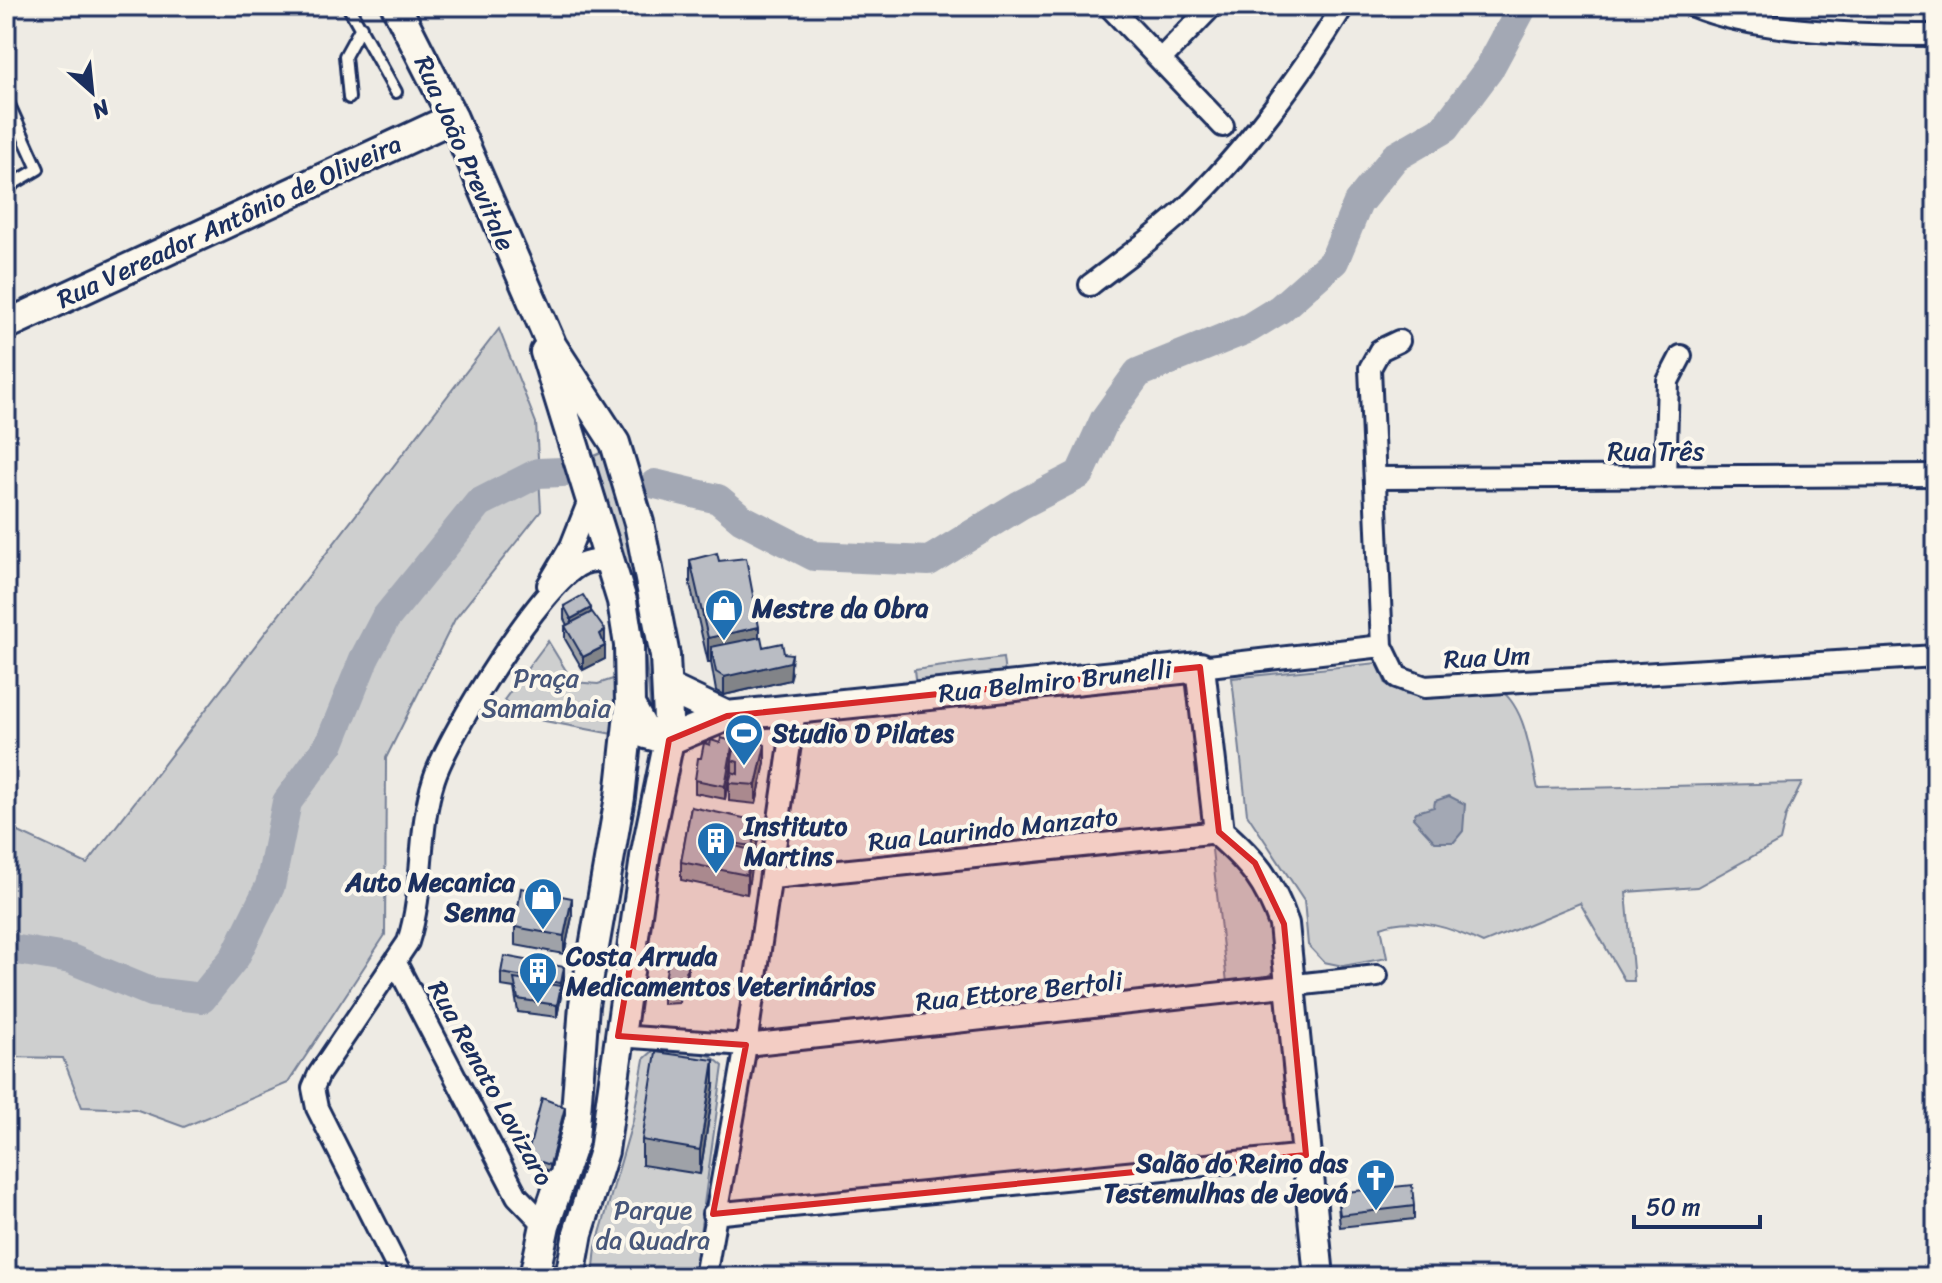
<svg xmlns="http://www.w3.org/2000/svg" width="1942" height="1283" viewBox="0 0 1942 1283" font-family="Sriracha,sans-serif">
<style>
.green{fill:#cecfcf;stroke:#747f96;stroke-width:2}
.water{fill:#a3a8b4;stroke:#6d7892;stroke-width:2}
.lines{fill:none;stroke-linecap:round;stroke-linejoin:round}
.river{stroke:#a3a8b4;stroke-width:30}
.lane-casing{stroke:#1b2f5e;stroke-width:16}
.street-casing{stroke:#1b2f5e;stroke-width:26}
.secondary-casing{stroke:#1b2f5e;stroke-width:34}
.lane{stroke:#fbf7ec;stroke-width:10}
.street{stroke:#fbf7ec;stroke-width:20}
.secondary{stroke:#fbf7ec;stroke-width:28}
.wall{fill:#9fa2a8;stroke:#1b2f5e;stroke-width:2}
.shaded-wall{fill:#828488;stroke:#1b2f5e;stroke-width:2}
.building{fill:#b9bcc3;stroke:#1b2f5e;stroke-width:2}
.marked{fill:#d62828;fill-opacity:0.2;stroke:#d62828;stroke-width:6;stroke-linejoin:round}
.labels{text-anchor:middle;stroke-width:8;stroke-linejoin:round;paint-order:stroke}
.street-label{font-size:26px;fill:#1b2f5e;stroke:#fbf7ec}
.poi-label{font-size:26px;font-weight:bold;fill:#1b2f5e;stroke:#fbf7ec;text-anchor:start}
.park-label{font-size:26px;fill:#48577a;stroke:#fbf7ec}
</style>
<rect width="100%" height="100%" fill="#eeebe4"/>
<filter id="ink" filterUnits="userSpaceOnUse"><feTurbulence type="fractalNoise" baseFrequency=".0125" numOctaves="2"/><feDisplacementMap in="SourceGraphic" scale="16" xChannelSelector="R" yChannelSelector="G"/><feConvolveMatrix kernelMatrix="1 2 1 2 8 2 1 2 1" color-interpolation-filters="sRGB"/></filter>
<g filter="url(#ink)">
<!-- green -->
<path class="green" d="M499 329 536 423 541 511 455 619 386 758 385 935 288 1083 184 1127 135 1109 82 1107 63 1058 6 1057V826L87 864Z
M608 450 643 582 663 716 650 715C648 625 620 542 592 457Z
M548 641 573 682 598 684 622 676 623 736 529 718 504 700Z
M1003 658 1005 675 916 687 914 670Z
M1377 663 1386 684 1406 694 1496 687C1527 705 1530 756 1538 789L1802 783 1786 815 1780 841 1697 887 1626 892 1634 981H1625L1580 903 1483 943C1451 928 1415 915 1381 927L1387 958 1343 966 1324 962 1308 945 1304 900 1247 814 1232 678Z
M1211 841 1231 847 1272 924 1275 971 1265 979 1227 983Z
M670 1046 711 1056 723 1066 694 1277H593L596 1247 633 1120 644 1059 653 1051Z"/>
<!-- water -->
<path class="water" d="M1449 796 1465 804 1463 831 1454 842H1435L1413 818 1416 812 1434 807 1435 801Z"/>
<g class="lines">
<!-- river -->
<path class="river" d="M655 484 718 499 742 519 814 556 929 561 1020 505 1080 474 1105 419 1138 373 1249 328 1280 309 1334 261 1358 203 1395 157 1445 128 1489 69 1523 6
M6 948 71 959 151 992 202 998 235 957 270 886 287 802 330 743 364 659 385 619 479 503 538 473 562 472"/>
<!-- lane casing -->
<g class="lane-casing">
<path id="lane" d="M348 6 396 92
M6 98 38 169 6 188
M349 98 345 56 361 27"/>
</g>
<!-- street casing -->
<g class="street-casing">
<path id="street" d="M1109 6 1223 126
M1693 6C1758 33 1865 35 1936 35
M1162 58 1212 6
M1090 285C1122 260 1157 236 1186 208 1242 155 1303 73 1343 6
M1399 341 1380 350 1370 368 1382 646 1397 677 1425 687 1936 656
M1665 477 1668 381 1681 356
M1376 478 1936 475
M548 585 571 546 590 498
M1200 667 1382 646
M772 878 1219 832
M396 963 517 1196 545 1225
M618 1036 746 1045 1377 976
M713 1214 1306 1155
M402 1277 317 1108 313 1088 319 1074 408 942C425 889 417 832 434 779 448 735 543 581 582 564 592 560 603 560 612 565
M705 1277 746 1045 795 710"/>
</g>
<!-- secondary casing -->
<g class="secondary-casing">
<path id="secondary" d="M396 6 453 118 552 346 615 443 639 523 665 656 669 740 645 857 604 1151 578 1233 570 1277
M6 325 453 118
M668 688 727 716
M630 705 646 734 669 740 727 716 1200 667 1219 832C1253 862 1269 881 1284 924L1319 1277
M534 1277 545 1225 574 1140 584 1005 620 797 630 705 629 645 622 601 545 352"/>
</g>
<!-- lane -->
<use href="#lane" class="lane"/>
<!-- street -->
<use href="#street" class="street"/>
<!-- secondary -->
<use href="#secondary" class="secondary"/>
</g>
<!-- wall -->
<path class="wall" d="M690 560 719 561 763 647 784 653 792 673 790 680 724 695 716 691 711 662H708L690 584Z
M564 606 591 613 605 643 604 644 605 659 583 670 565 639V626L567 625 564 619Z
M720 743 733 754 725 799 695 793V780L701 758 710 745Z
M760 743 765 763 756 804 729 801V783L732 774V760Z
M691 807 758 840 751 865 747 894 681 880V862Z
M572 917 564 954 515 945V927Z
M501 973 564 980 557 1017 518 1012 514 988 501 986Z
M688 973 685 991H680L679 1003 663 1004V991Z
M714 1085 700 1174 642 1165V1140Z
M565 1113 550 1171 527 1163V1157Z
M1337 1193 1414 1206V1219L1340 1227Z"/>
<!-- shaded-wall -->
<path class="shaded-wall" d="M591 608V621L571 632V619Z
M759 627V651L711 647V662H708V638Z
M605 630V643L600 647V634Z
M605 646V659L583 670V657Z
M792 654 790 680 724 695V677Z
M733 741V754L725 799V786Z
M765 745V763L756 804V785Z
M758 821V840L752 865V846Z
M751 850V869L747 894V875Z
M572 898V917L564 954V936Z
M688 960V973L685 991V979Z
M564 967V980L557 1017V1005Z
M714 1060V1085L700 1174V1150Z
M565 1107V1113L550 1171V1165Z"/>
<!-- building -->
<path class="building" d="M717 553 719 561 746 558 759 627 708 638 690 560Z
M583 595 591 608 571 619 564 606Z
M592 612 605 630 600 634 605 646 583 657 565 626Z
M761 637 763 647 782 643 784 653 792 654 790 662 724 677 716 672 711 647Z
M737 733H760V742L765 745 756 785 729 783 732 772 738 774V762L732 760Z
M721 738 733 741 725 786 695 780 698 758H701L704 743 710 745 711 740 720 743Z
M691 807 758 821 752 846 707 839 751 850 747 875 681 862Z
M521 888 572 898 564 936 515 927Z
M504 956 564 967 561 983 501 973Z
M669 957 688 960 685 979H680L679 991H663Z
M514 979 561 986 557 1005 518 999Z
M656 1052 714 1060 700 1150 642 1140Z
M542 1098 565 1107 550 1165 527 1157Z
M1412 1185 1414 1206 1340 1215 1337 1193Z"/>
</g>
<!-- marked area -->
<path class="marked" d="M1200 667 1219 832 1255 863 1284 924 1306 1155 713 1214 746 1045 618 1036 669 740 727 716Z"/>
<!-- icons -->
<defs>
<g id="shop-pin" transform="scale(2)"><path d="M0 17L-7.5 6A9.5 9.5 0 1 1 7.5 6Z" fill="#1f6fb2" stroke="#fbf7ec"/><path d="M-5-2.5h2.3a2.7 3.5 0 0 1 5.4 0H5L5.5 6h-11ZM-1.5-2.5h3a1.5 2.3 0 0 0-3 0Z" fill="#fff"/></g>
<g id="stadium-pin" transform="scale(2)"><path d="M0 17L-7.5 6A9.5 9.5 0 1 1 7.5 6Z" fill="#1f6fb2" stroke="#fbf7ec"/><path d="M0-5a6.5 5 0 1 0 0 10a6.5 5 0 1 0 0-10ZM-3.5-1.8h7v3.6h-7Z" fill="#fff"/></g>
<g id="building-pin" transform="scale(2)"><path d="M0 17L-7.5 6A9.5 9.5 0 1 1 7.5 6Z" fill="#1f6fb2" stroke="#fbf7ec"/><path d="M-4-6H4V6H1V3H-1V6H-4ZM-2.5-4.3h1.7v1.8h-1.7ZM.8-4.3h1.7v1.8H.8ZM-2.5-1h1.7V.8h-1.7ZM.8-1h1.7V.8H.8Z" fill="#fff"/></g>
<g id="church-pin" transform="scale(2)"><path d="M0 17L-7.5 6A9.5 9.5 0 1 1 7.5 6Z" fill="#1f6fb2" stroke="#fbf7ec"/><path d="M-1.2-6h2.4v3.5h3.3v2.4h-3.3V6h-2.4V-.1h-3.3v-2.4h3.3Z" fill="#fff"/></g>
</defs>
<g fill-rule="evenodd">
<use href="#shop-pin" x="724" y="608"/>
<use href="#stadium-pin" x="744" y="733"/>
<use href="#building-pin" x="716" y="841"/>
<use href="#shop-pin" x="543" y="897"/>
<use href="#building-pin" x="538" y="971"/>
<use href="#church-pin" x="1376" y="1178"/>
</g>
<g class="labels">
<!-- street labels -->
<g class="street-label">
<text transform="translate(465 153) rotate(66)" y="9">Rua João Previtale</text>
<text transform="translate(229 221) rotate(-25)" y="9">Rua Vereador Antônio de Oliveira</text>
<text x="1656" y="460">Rua Três</text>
<text transform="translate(1487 657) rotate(-3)" y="9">Rua Um</text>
<text transform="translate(1055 681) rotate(-6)" y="9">Rua Belmiro Brunelli</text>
<text transform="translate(993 829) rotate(-6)" y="9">Rua Laurindo Manzato</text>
<text transform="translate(1019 991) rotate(-6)" y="9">Rua Ettore Bertoli</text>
<text transform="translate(491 1083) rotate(61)" y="9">Rua Renato Lovizaro</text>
</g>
<!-- poi labels -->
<g class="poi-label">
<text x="752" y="617">Mestre da Obra</text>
<text x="772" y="742">Studio D Pilates</text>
<text x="744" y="835">Instituto<tspan x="744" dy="30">Martins</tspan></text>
<text x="515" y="891" text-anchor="end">Auto Mecanica<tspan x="515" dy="30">Senna</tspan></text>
<text x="566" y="965">Costa Arruda<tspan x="566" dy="30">Medicamentos Veterinários</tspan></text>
<text x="1348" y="1172" text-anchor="end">Salão do Reino das<tspan x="1348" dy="30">Testemulhas de Jeová</tspan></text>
</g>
<!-- park labels -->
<g class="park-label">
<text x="546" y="687">Praça<tspan x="546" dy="30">Samambaia</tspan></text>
<text x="653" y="1219">Parque<tspan x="653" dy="30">da Quadra</tspan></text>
</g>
</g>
<!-- margin -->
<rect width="1942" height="1283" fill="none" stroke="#fbf7ec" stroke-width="32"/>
<rect x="16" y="16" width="1910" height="1251" fill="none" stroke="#1b2f5e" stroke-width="3" filter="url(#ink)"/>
<!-- north arrow -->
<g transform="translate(92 92) rotate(153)" stroke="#fbf7ec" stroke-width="6" paint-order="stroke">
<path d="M0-6L14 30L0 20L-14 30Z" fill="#1b2f5e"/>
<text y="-12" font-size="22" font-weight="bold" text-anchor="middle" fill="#1b2f5e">N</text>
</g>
<!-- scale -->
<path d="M1634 1215v12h126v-12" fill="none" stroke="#1b2f5e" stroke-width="4"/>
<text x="1646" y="1215" font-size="24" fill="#1b2f5e" stroke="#fbf7ec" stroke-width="6" paint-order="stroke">50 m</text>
</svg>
